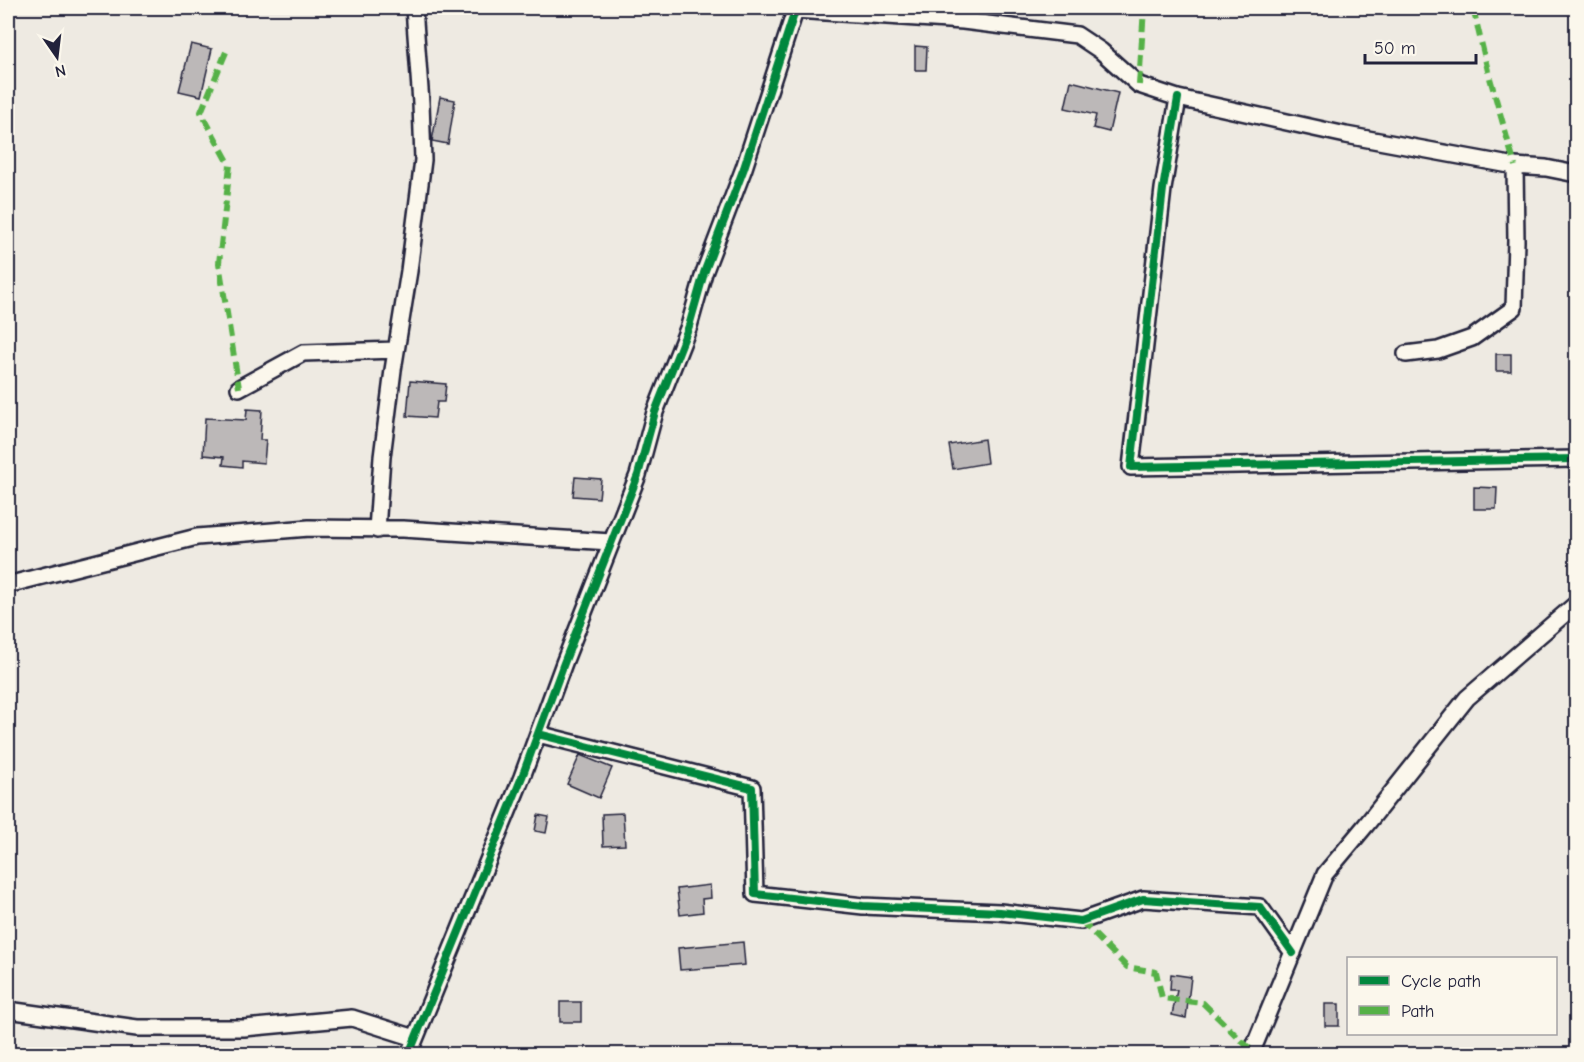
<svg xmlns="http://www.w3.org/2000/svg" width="1584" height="1062" viewBox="0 0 1584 1062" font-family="'Comic Neue',sans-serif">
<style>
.building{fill:#bcb8b8;stroke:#22223b;stroke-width:1.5}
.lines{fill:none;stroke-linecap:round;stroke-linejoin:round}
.minor-casing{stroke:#22223b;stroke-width:20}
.minor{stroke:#fbf7ec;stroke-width:15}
.quiet{stroke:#55b146;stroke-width:6;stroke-dasharray:12 6;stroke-linecap:butt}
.cycleway-casing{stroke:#fbf7ec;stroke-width:11}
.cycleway{stroke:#00873e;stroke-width:8}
</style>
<rect width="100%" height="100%" fill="#eeeae2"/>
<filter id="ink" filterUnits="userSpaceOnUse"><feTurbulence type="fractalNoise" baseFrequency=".0167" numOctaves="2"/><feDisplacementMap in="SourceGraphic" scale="12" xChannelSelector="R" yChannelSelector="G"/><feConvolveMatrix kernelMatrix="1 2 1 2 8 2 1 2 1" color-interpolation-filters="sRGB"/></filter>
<g filter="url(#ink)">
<!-- building -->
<path class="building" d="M191 44 212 49 201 96 179 91Z
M915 46 927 47 926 70H915Z
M1071 81 1118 93 1109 132 1093 128 1096 115 1065 108Z
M440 97 455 100 448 144 432 141Z
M1496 354H1511V371H1496Z
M410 381 446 384 444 402H437L435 418 407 416Z
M247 409 262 410 260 440H266L264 463 242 461V467L223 465 224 457 203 455 205 418 246 420Z
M984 439 987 463 953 469 949 445Z
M575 477 601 479 599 498 573 496Z
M1474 487 1497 488 1496 509H1474Z
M580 755 612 768 599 798 567 784Z
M623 813 625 845 603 846 602 814Z
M538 815 549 817 546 833 535 831Z
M710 885 711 898 702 899 703 912 680 915 677 889Z
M743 942 745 965 680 970 678 948Z
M1171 974 1191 977 1186 1018 1172 1015 1177 990H1170Z
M560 1002H581V1022H560Z
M1325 1004H1339V1026H1325Z"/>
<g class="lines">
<!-- minor casing -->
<g class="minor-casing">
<path id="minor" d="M795 10 963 21 1077 35 1101 51 1139 85 1178 98 1346 135 1515 166 1546 168 1576 174
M1178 98 1163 189 1131 467 1576 459
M1406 354 1438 350 1472 338 1514 308 1516 241 1515 166
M239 388 303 353 396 350
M377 530 382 457 393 370 409 271 423 160 421 103 414 8
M8 583H15L197 537 309 528 403 529 611 542
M538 734 752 788 755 894 863 906 1000 912 1081 921 1143 899 1260 907 1293 953
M8 1010 137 1028H244L352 1018 415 1038
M409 1054 522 777 564 663 638 475 655 412 689 326 704 273 744 168 796 8
M1251 1054 1325 874 1366 825 1467 698 1576 604"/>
</g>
<!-- minor -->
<use href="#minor" class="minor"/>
<!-- quiet -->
<path class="quiet" d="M1473 8 1488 71 1515 166
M226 52 201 112 230 165 219 263 239 388
M1139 85 1144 8
M1081 921 1127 967 1156 972 1162 998 1203 1003 1252 1051"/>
<!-- cycleway casing -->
<g class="cycleway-casing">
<path id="cycleway" d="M1178 98 1163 189 1131 467 1576 459
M538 734 752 788 755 894 863 906 1000 912 1081 921 1143 899 1260 907 1293 953
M409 1054 522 777 564 663 638 475 655 412 689 326 704 273 744 168 796 8"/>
</g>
<!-- cycleway -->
<use href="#cycleway" class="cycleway"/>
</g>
</g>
<!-- margin -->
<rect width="1584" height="1062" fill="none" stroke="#fbf7ec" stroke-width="30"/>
<rect x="15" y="15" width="1554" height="1032" fill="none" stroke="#22223b" stroke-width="2" filter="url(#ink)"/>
<!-- legend -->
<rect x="1347" y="957" width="210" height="78" fill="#fbf7ec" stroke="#a4a2a5" stroke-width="1.5"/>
<rect x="1359" y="976" width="30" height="9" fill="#00873e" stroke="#a4a2a5" stroke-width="1.5"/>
<text x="1401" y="987" font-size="18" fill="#22223b">Cycle path</text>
<rect x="1359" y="1006" width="30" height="9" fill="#55b146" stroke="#a4a2a5" stroke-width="1.5"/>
<text x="1401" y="1017" font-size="18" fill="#22223b">Path</text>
<!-- north arrow -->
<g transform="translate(57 57) rotate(166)" stroke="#fbf7ec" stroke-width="4.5" paint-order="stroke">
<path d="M0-4.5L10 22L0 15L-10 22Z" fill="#22223b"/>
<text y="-9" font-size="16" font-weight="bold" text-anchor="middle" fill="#22223b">N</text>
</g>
<!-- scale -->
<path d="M1365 54v9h111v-9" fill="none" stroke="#22223b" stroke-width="3"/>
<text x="1374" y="54" font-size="18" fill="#22223b" stroke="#fbf7ec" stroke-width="4.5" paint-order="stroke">50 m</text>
</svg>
